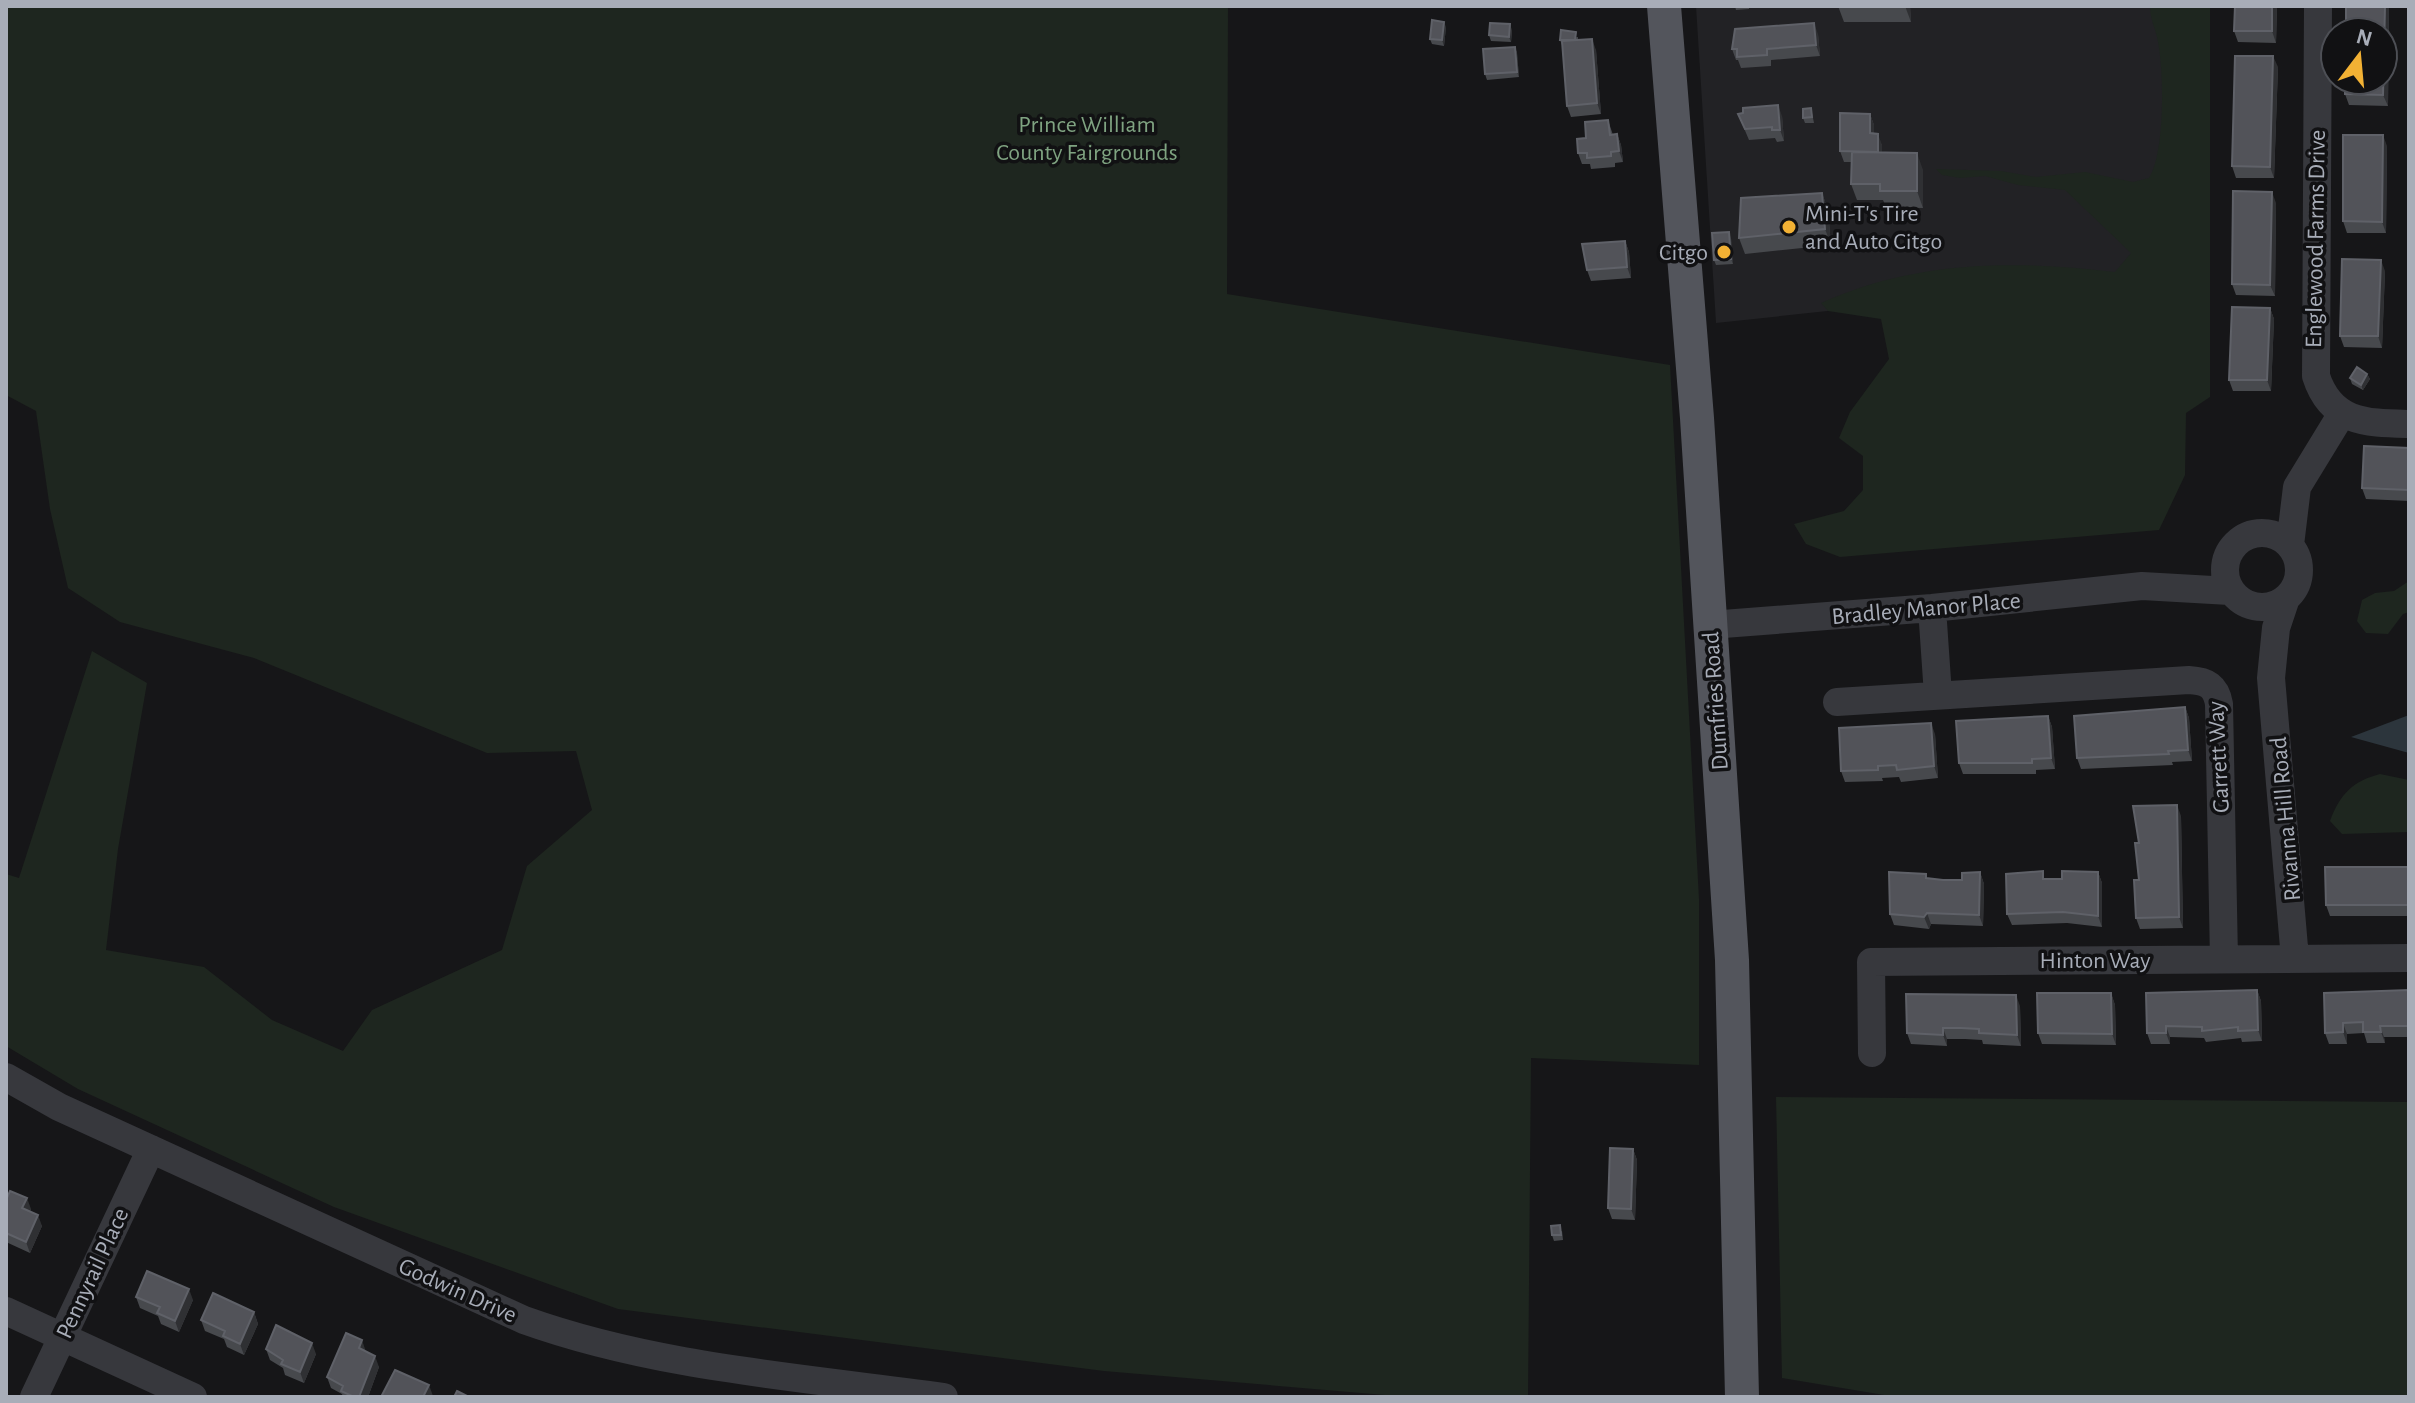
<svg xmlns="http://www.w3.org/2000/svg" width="2415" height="1403" viewBox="0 0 2415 1403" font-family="'Alegreya Sans',sans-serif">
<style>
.built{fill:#222225}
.green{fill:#1e261f}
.water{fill:#2c353c}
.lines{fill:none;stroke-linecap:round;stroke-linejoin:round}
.minor{stroke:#37383d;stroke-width:28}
.major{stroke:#53555c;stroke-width:34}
.wall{fill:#47494d}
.shaded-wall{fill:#2f3033}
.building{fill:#525359;stroke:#5f6168;stroke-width:2}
.poi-dot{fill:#f2b134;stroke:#111113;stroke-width:3}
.labels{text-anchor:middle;stroke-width:7;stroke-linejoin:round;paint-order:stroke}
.park-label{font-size:24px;fill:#7fa381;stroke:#111113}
.poi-label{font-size:24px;fill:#a8adb8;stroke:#111113;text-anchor:start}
.street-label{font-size:24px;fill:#a8adb8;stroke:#111113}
</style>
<rect width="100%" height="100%" fill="#161618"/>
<!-- built -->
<path class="built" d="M1696 6H2176L2182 273 1716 323Z"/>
<!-- green -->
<path class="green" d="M6 6H1228L1227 294 1670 365 1699 899V1065L1531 1058 1528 1397H1408L1104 1371 618 1309 334 1207 78 1089 6 1046V874L19 878 92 651 147 683 118 849 106 950 204 967 272 1020 343 1051 372 1010 502 950 527 866 592 810 576 751 487 753 254 658 120 622 68 588 50 509 36 411 6 395Z
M2150 6H2210V397L2186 413 2185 475 2159 530 1840 557 1806 544 1794 524 1844 511 1863 490V456L1839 438 1850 412 1889 359 1881 319 1828 311 1821 303C1916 260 2014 260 2115 272L2131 253 2065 190 2018 185 1985 176 1960 178 1942 175 1936 169 2001 171 2036 177 2085 172 2133 182 2149 178C2165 154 2164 72 2158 42 2156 29 2150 20 2150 6Z
M2409 581V612L2403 614 2388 634 2366 633 2357 621 2362 600 2375 593 2394 591Z
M2380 774 2409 780V832L2342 834 2330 821C2340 794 2353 781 2380 774Z
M1776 1097 2409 1102V1397H1896L1782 1378Z"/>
<!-- water -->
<path class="water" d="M2409 715V753L2351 737Z"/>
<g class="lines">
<!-- minor -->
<path class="minor" d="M2318 6 2316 376C2331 423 2366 423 2409 424
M2225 570a37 37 0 1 1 74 0a37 37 0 1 1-74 0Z
M2290 545 2297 487 2341 415
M2285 601 2276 628 2271 678 2295 959
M1932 608 1938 695
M1710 625 1932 608 2142 586 2230 591
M1837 702 2189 680C2207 681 2216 686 2219 704L2224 959
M1872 1053 1871 962 2409 958
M6 1077 59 1107 524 1320C658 1368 803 1377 944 1397
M6 1311 193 1397
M34 1397 151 1149"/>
<!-- major -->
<path class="major" d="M1664 6 1697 418 1732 960 1742 1397"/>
</g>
<!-- wall -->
<path class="wall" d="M1735 6H1749V9L1736 10Z
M1838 6H1910L1911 22H1844Z
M2277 6 2276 43 2238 42 2234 31Z
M2389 6 2388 106 2349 105 2345 94Z
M1446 27 1444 46 1432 44 1430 39Z
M1512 30 1511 42 1491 41 1489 35Z
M1818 34 1820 56 1771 60V66L1741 68 1738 60H1736L1732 49Z
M1578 37V40L1596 50 1601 114 1571 117 1567 106 1562 45 1560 40Z
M1515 47 1517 53 1519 77 1487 80 1485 74Z
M2278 67 2274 178H2236L2232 166Z
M1811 108 1814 123H1805L1803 118Z
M1738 114 1782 116 1784 141 1777 142 1775 138 1749 140Z
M1870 114 1874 125V134L1882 145V152L1923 170V208L1886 207 1883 200H1857L1851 184 1852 162H1844L1840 151Z
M1608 120 1613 135 1617 134 1621 145 1623 162 1615 163V167L1591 169 1590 164H1582L1578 153 1586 138Z
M2387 146 2386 233H2347L2343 221Z
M1822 193 1828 210 1831 245 1745 254 1739 238Z
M2276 203 2275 296 2236 295 2232 284Z
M1731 238 1733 264 1716 265 1714 260Z
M1625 241 1629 252 1631 278 1591 281 1587 270Z
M2385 271 2382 348 2344 347 2340 336Z
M2270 308 2274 319 2271 391H2233L2229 380Z
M2367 374 2370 379 2363 390 2352 384 2350 378Z
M2409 448V501L2366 499 2362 488Z
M2185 707 2189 718 2192 761 2172 762 2173 765 2081 769 2077 758Z
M2048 716 2052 727 2055 769 2036 770V774H1963L1959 763Z
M1935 734 1938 778 1901 782 1899 777 1882 778 1883 781 1845 782 1841 771Z
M2181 816 2183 928 2140 929 2136 918 2139 880V843Z
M2409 867V916H2330L2326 905Z
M1980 872 1984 884 1983 926 1931 924 1929 929 1894 925 1890 914 1926 874 1927 878 1943 880H1962Z
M2098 872 2102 883V927L2067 923 2012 925 2007 914 2046 879H2062Z
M2257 990 2261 1001 2262 1041 2242 1042 2241 1038 2206 1042 2204 1038 2170 1037V1044H2151L2147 1033Z
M2409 990V1037H2384L2385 1043H2367L2364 1033 2347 1034V1044H2329L2325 1033Z
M2111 993 2115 1005 2116 1045 2042 1044 2038 1033Z
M2020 1006 2021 1046 1983 1044 1982 1040 1965 1039H1947V1046L1911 1044 1907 1033Z
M1633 1149 1637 1160 1635 1220 1612 1219 1608 1208Z
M6 1200 31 1209 30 1211 42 1226 30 1253 6 1242Z
M1562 1231 1563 1240 1554 1241 1552 1235Z
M136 1297 193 1300 179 1332 161 1324 158 1316 140 1308Z
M254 1312 258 1324 244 1355 227 1347 224 1339 205 1331 201 1320Z
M266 1349 316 1354 304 1383 285 1375 283 1368 270 1360Z
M366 1352 379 1367 368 1397H343L342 1394 331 1388 327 1377Z"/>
<!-- shaded-wall -->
<path class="shaded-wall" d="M1905 6H1910L1911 22Z
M2272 6H2277L2276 43 2272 31Z
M2385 6H2389L2388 106 2383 95Z
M1444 22 1446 27 1444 46 1442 40Z
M1814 23 1818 34 1820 56 1816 45Z
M1510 24 1512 30 1511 42 1509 37Z
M1592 39 1596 50 1601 114 1597 103Z
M1515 47 1517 53 1519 77 1517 72Z
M2273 56 2278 67 2274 178 2270 167Z
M1778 105 1782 116 1784 141 1780 130Z
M1870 114 1874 125V145L1870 133Z
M1617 134 1621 145 1623 162 1619 151Z
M1878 134 1882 145V163L1878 152Z
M2383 135 2387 146 2386 233 2382 222Z
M1917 153 1923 170V208L1917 191Z
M2272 192 2276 203 2275 296 2270 285Z
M1822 193 1828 210 1831 245 1825 229Z
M1729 232 1731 238 1733 264 1731 259Z
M1625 241 1629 252 1631 278 1627 267Z
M2381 260 2385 271 2382 348 2378 336Z
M2270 308 2274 319 2271 391 2267 380Z
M2367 374 2370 379 2363 390 2361 385Z
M2185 707 2189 718 2192 761 2188 750Z
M2048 716 2052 727 2055 769 2051 758Z
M1931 723 1935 734 1938 778 1934 766Z
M2177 805 2181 816 2183 928 2179 917Z
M1980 872 1984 884 1983 926 1979 915Z
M2098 872 2102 883V927L2098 916Z
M1927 913 1931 924 1929 929 1924 917Z
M2257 990 2261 1001 2262 1041 2258 1030Z
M2111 993 2115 1005 2116 1045 2112 1034Z
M2016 995 2020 1006 2021 1046 2017 1035Z
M2343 1023 2347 1034V1044L2343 1032Z
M2166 1026 2170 1037V1044L2166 1033Z
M2380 1026 2384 1037 2385 1043 2381 1032Z
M1943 1028 1947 1039V1046L1943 1035Z
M1633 1149 1637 1160 1635 1220 1631 1209Z
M27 1198 31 1209 27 1219 22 1208Z
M38 1215 42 1226 30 1253 26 1242Z
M189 1289 193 1300 179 1332 175 1321Z
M254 1312 258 1324 244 1355 240 1344Z
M362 1340 366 1352 359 1348Z
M312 1343 316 1354 304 1383 300 1372Z
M375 1356 379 1367 368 1397H359Z
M429 1385 433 1396 423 1397Z"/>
<!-- building -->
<path class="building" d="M2235 6H2272V31H2234Z
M2346 6H2385L2383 95 2345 94V80H2383V32H2346Z
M1432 20 1444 22 1442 40 1430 39Z
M1490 23 1510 24 1509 37 1489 35Z
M1814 23 1816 45 1767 49V55L1737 57V49H1732L1735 29Z
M1561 30 1576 32 1575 40H1560Z
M1592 39 1597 103 1567 106 1562 41Z
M1515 47 1517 72 1485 74 1483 49Z
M2235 56H2273L2270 167 2232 166Z
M1778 105 1780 130H1772V127L1745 129 1738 114 1743 113V108Z
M1811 108 1812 117 1803 118V109Z
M1840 113 1870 114V133L1878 134V152L1840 151Z
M1608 120 1610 135 1617 134 1619 151 1611 152V156L1587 158V153H1578L1577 139 1586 138 1585 122Z
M2343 135H2383L2382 222 2343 221Z
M1852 152 1917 153V191H1880V184H1851Z
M2233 191 2272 192 2270 285 2232 284Z
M1822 193 1825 229 1739 238 1741 198Z
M1729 232 1731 259 1714 260 1712 233Z
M1625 241 1627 267 1587 270 1582 244Z
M2342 259 2381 260 2378 336H2340Z
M2232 307 2270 308 2267 380H2229Z
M2357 367 2367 374 2361 385 2350 378Z
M2364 446 2409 448V490L2362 488Z
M2185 707 2188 750 2168 751 2169 754 2077 758 2074 716Z
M2048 716 2051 758 2032 759V763H1959L1956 721Z
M1931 723 1934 766 1897 770 1896 765 1878 766V770L1841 771 1839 728Z
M2177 805 2179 917 2136 918 2134 880H2139L2135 843H2139L2133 806Z
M2325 867H2409V905H2326Z
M2043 871V879H2062V871L2098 872V916L2063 912 2007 914 2006 874Z
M1889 872 1926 874V878L1943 880H1962V873L1980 872 1979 915 1927 913 1924 917 1890 914Z
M2257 990 2258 1030 2238 1031V1027L2202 1031V1027L2166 1026V1033H2147L2146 993Z
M2409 990V1026H2380L2381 1032H2363V1022L2343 1023V1032L2325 1033 2324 993Z
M2037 993H2111L2112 1034 2038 1033Z
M1906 994 2016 995 2017 1035 1979 1033V1029L1961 1028H1943V1035L1907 1033Z
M1610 1148 1633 1149 1631 1209 1608 1208Z
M10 1191 27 1198 22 1208 38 1215 26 1242 6 1233V1200Z
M1560 1225 1561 1235H1552L1551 1226Z
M147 1271 189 1289 175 1321 157 1313 160 1307 136 1297Z
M213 1293 254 1312 240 1344 223 1336 225 1331 201 1320Z
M276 1325 312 1343 300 1372 281 1364 283 1360 266 1349Z
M346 1333 362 1340 359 1348 375 1356 359 1397H354L341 1391 343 1386 327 1377Z
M395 1370 429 1385 423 1397H381Z
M457 1391 469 1397H454Z"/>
<!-- markers -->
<g class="poi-dot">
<circle cx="1789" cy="227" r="8"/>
<circle cx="1724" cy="252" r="8"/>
</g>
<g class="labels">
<!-- park labels -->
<g class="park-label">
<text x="1087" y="132">Prince William<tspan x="1087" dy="28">County Fairgrounds</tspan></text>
</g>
<!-- poi labels -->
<g class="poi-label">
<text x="1805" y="221">Mini-T's Tire<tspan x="1805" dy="28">and Auto Citgo</tspan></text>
<text x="1708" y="260" text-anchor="end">Citgo</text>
</g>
<!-- street labels -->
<g class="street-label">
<text transform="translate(2315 239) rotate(-89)" y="8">Englewood Farms Drive</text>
<text transform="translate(1926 608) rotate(-5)" y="8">Bradley Manor Place</text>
<text transform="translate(1715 701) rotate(-94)" y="8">Dumfries Road</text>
<text transform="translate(2218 757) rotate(-93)" y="8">Garrett Way</text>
<text transform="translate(2285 819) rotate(-95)" y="8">Rivanna Hill Road</text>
<text x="2095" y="968">Hinton Way</text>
<text transform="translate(92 1273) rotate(-65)" y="8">Pennyrail Place</text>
<text transform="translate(458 1290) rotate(24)" y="8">Godwin Drive</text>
</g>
</g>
<!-- border -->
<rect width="2415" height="1403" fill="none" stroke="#a8adb8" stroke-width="16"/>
<!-- north arrow -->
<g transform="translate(2359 56) rotate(16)"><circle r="38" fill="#111113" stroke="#4d4f55" stroke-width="2"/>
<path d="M0-6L14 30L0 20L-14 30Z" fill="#f2b134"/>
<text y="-12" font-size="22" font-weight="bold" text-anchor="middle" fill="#a8adb8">N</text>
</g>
</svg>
